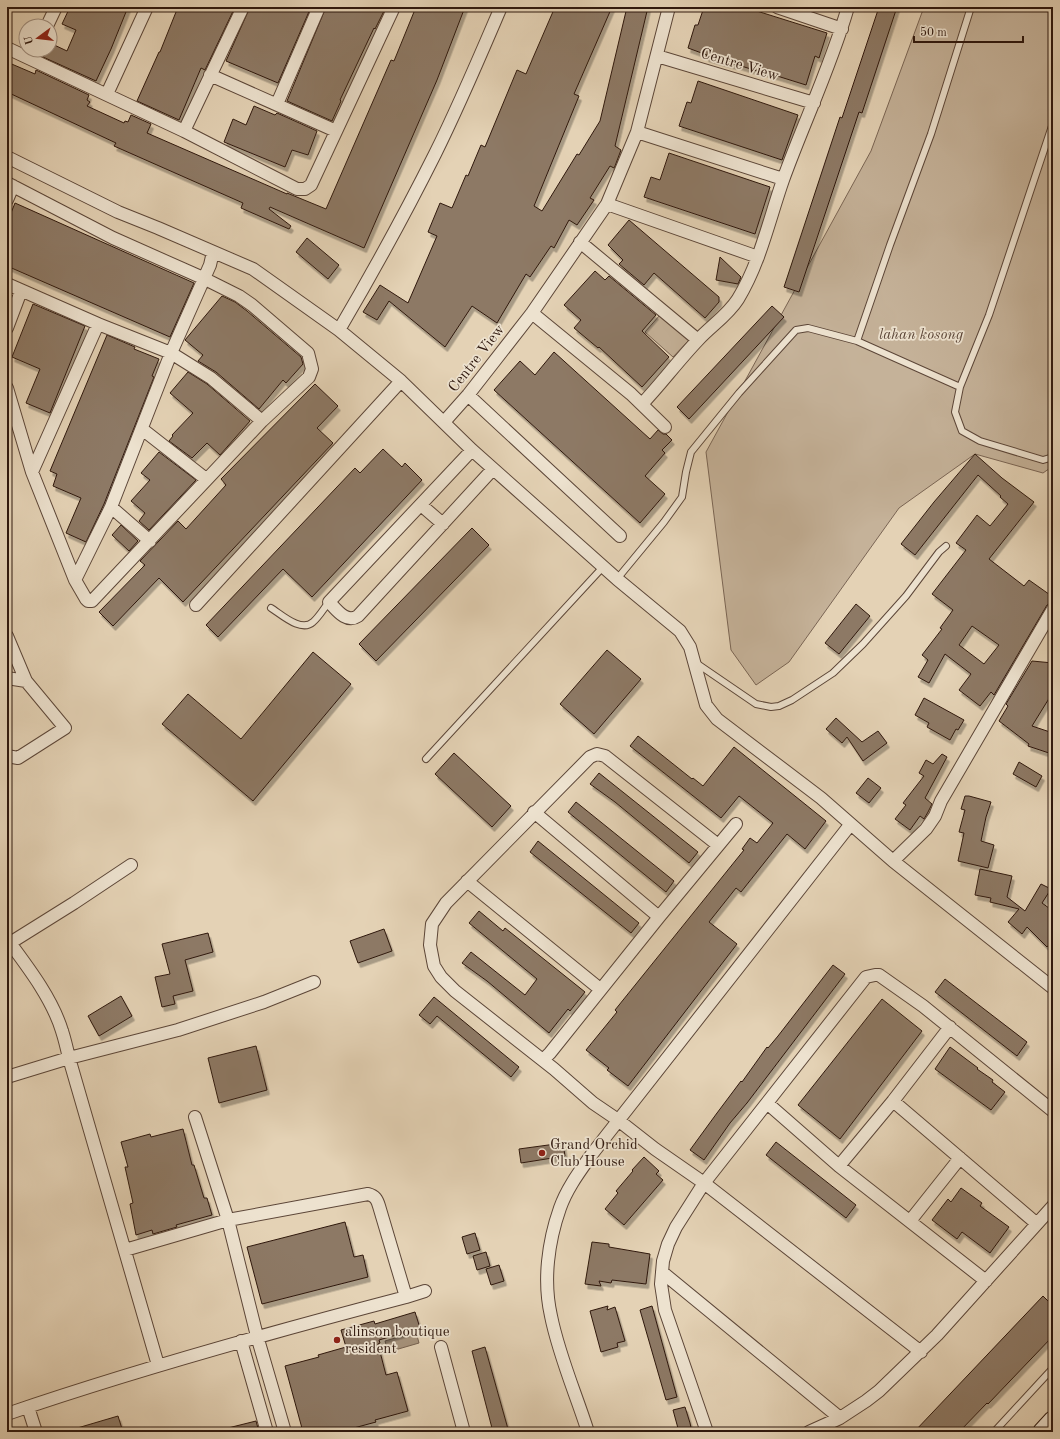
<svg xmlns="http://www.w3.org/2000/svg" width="1060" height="1439" viewBox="0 0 1060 1439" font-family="'Old Standard TT',serif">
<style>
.green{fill:#c5b299;stroke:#7a6554}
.water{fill:#a6937c;stroke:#766250}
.building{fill:#8d7965;stroke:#2f180e;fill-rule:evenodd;filter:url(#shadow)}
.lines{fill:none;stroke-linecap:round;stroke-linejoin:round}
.lane-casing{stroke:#5c4638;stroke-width:8}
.street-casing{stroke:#5c4638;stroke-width:14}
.secondary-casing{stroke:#2f180e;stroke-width:20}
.lane{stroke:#ede2cf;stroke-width:6}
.street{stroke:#ede2cf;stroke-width:12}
.secondary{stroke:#ede2cf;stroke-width:18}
.poi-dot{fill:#8f2418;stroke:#ede2cf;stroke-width:1.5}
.labels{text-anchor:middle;stroke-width:3.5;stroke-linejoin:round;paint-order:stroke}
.street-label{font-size:15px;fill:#2f180e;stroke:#ede2cf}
.park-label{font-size:15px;font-style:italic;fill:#5c4638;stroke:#ede2cf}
.poi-label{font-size:15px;fill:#2f180e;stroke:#ede2cf;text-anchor:start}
</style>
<defs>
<filter id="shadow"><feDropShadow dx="2.5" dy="4.5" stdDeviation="0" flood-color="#0004"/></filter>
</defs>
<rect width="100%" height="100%" fill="#e4d2b5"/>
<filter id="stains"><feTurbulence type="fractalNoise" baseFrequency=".005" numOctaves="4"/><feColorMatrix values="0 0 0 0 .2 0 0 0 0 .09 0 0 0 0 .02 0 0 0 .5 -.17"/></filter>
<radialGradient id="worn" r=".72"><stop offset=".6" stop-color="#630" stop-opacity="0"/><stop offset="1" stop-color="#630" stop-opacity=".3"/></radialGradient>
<!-- green -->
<path class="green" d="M924 7H1053V466L1043 473 975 454 899 508 789 662 756 685 731 650 706 452 871 151Z
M660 315 689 340 673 357 645 332Z"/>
<!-- water -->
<path class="water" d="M416 1332 419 1343 388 1352 385 1341Z"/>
<!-- building -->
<path class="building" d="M70 7H128L111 49 96 81 43 57 46 50H50V43L67 51 76 30 62 24Z
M178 7H235L205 70 201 68 179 120 137 101 159 52H160Z
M250 7H311L278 83 226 61Z
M326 7H386L375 29 374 28 340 100 341 101 332 121 287 101Z
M416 7H465L437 80 364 248 270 207 269 209 291 226 289 229 241 208 243 203 114 146 116 143 7 92V62L35 74 36 70 89 95 87 100 90 102 87 106 124 123 125 121 128 122 131 115 151 124 147 133 287 194V193L326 209 391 60 394 61Z
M555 7H612L574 94 579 96 534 206 542 211 577 154 579 155 600 121 627 7H648L615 146 621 150 615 166 614 168 610 166 590 198 594 200 577 225 569 220 554 248 551 246 530 277 526 274 497 323 472 306 445 347 389 301 377 320 363 312 380 285 408 303 437 236 428 232 440 203 452 208 466 175 468 176 481 145 485 147 517 70 526 74Z
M704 7H744L827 33 819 58 815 56 806 85 758 70 757 71 735 64 734 65 706 57 707 55 688 48 695 25H698Z
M879 7H897L862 113 859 112 799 292 784 287 840 117 842 118Z
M698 81 798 115 782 160 679 126 687 102 691 103Z
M254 106 275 115 277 113 317 131 308 155 292 150 285 167 224 142 233 119 246 125Z
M669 153 770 187 755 234 644 197 651 177 660 180Z
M15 203 194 283 170 337 7 266V223Z
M629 220 719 297V302L705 318 654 273 644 285 619 264 623 260 608 245Z
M307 238 339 265 328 279 296 252Z
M720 257 741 277 738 284 716 280Z
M595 271 605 280 609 276 656 315 642 331 669 357 642 387 599 347 598 348 574 328 581 320 564 305Z
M222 296 235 302 247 311 301 357 303 364 286 383 283 380 259 409 216 372 198 361 203 355 185 340Z
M33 304 85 326 50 413 26 403 40 369 12 357Z
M772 306 784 317 689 419 677 407Z
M107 335 135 347 134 349 159 359 152 376 154 377 104 504 86 542 66 533 81 498 53 486 57 474 50 471Z
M554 352 650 439 658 430 663 434H666L672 440 662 450 665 453 645 476 665 494 640 523 494 390 520 361 535 375Z
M188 372 207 384 250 421 220 455 207 443 192 458 169 441 173 436 172 435 193 413 170 393Z
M315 384 338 406 317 428 333 443 183 602 159 578 113 626 99 612 145 565 140 561 178 521 186 529 226 485 221 479Z
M383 449 402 467 405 463 422 480 312 597 283 569 218 637 206 625 355 468 360 473Z
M159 452 196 480 149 530 139 521 145 513 131 501 150 480 141 473Z
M975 454 1002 478 1034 502 989 559 1024 586 1029 580 1053 597V602L1047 605 994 695 991 692 980 706 959 690 971 674 945 654 929 683 918 677 928 660 922 655 942 629 940 628 953 610 932 594 966 550 956 543 977 515 990 526 1008 504 1000 497 1001 496 978 475 915 555 901 544 934 502ZM972 626 999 645 984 664 959 645Z
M121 525 138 541 129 551 112 535Z
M472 528 489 545 376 661 359 644Z
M856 604 870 616 839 654 825 643Z
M607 650 641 679 594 734 560 704Z
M313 652 351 684 253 801 162 724 188 694 241 739Z
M1032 661 1053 663V692L1032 726 1053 733V739L1049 753 1028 746 1029 744 999 721 1008 706 1006 704Z
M924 698 964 720 958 730 956 729 950 740 927 727 929 723 915 715Z
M836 718 862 742 878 731 887 743 863 761 847 737 842 743 826 729Z
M638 736 692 779 693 778 703 786 734 747 826 821 805 849 787 834 741 892 736 888 709 922 737 944 628 1086 607 1070 609 1068 586 1050 617 1012 615 1010 744 850 742 849 750 838 757 843 773 823 739 796 721 818 630 746Z
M454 753 511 806 492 827 435 774Z
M942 754 947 757 925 798 932 804 928 812 924 819 920 816 910 830 895 819 906 805 903 803 924 776 919 773 926 760 933 764Z
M1019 762 1042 776 1036 787 1013 774Z
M599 773 698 852 689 863 615 802 590 784Z
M868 778 881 788 869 803 856 793Z
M965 796H969L991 802 986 817 981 841 994 845 988 868 958 861 964 833 959 832 965 810 961 809Z
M576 802 674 881 666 892 568 812Z
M538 841 639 923 631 933 530 852Z
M980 869 1012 876 1007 897 1025 911 1041 884 1051 889 1042 903 1053 911V940L1047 947 1027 927 1022 934 1008 922 1019 909 990 902 991 898 975 895Z
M479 911 503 931 505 928 585 992 570 1011 568 1009 549 1033 487 981 462 963 471 952 525 995 537 979 469 923Z
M384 929 392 951 358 963 350 941Z
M208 933 213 952 185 960 193 991 173 996 175 1004 162 1007 155 977 170 974 162 944Z
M833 965 845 974 747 1103 730 1123 704 1160 690 1150 717 1113 741 1081 742 1082 767 1047 768 1048 778 1036Z
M945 979 1027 1042 1017 1056 935 992Z
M121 996 132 1016 99 1036 88 1016Z
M434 997 519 1067 511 1077 437 1016 430 1024 419 1015Z
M882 999 922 1031 840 1139 798 1105Z
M256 1046 267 1090 219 1103 208 1058Z
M950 1047 978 1068 977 1069 993 1080 992 1082 1005 1092 991 1110 935 1069Z
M183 1129 192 1165H194L204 1198H207L212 1215 176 1225 177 1227 153 1234 152 1230 136 1235 130 1204 133 1203 125 1167H128L121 1142 150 1134 151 1137Z
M776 1142 856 1205 846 1218 766 1155Z
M563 1143 565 1156 521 1163 519 1149Z
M644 1157 659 1171 656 1174 663 1180 624 1225 605 1209 618 1193 616 1191 633 1171 632 1170Z
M961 1188 982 1203 980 1206 1009 1227 990 1253 962 1232 957 1239 932 1220 948 1199 951 1202Z
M345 1222 354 1257 363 1255 368 1277 262 1304 247 1247Z
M475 1233 480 1250 467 1254 462 1237Z
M592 1242 609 1244V1247L650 1254 646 1284 612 1280 611 1283 599 1281 601 1286 585 1284Z
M486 1252 490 1266 477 1270 473 1256Z
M499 1265 504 1281 491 1285 486 1269Z
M1043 1296 1053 1306V1336L988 1404 987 1403 959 1432H914Z
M608 1306 607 1310 615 1307 625 1341 617 1343 618 1347 601 1352 590 1311Z
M652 1306 677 1397 666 1400 640 1310Z
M415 1312 420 1328 379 1340 380 1343 378 1344 386 1375 397 1372 408 1411 375 1420 376 1422 339 1432H303L285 1366 319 1357 318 1355 346 1347 341 1330 374 1321 375 1324Z
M485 1347 508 1429 497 1432H493L472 1351Z
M685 1407 690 1423 692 1432H679L673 1410Z
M118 1416 123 1432H74V1429Z
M256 1421 259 1432H228V1428Z"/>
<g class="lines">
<!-- lane casing -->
<g class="lane-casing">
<path id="lane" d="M1053 123 989 315 960 387 955 412 962 431 980 441 1043 460 1053 457
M857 341 890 245 931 134 971 7
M617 579 664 522 682 497 686 472 691 452 739 393 796 330 808 328 857 341 960 387
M271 608C281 614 301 633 313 622 319 617 324 608 329 602
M696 663 756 704 771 707 779 706 792 700 833 673 863 644 906 596 939 552 946 546
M426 759 603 567
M994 1432 1053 1368"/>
</g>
<!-- street casing -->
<g class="street-casing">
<path id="street" d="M777 7 842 29
M47 26 56 7
M7 48 184 131 297 189H305L311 185 394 7
M657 56 814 103
M210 75 336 131
M107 94 147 7
M277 104 319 7
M184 131 243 7
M637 132 783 179
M7 157 118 212 158 228 253 269 339 330 401 381 472 450 617 579 680 631 690 647 706 705 717 719 821 798 893 861 1053 988
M7 183 113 238 203 278 239 296 252 305 308 353 312 369 309 377 262 421 92 601H88L86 599 75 580 32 472 7 388
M7 200 13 186
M607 204 758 257
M580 242 698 340
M7 284 98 324 171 353 211 378 262 421
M532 313 631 394 665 427
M7 328 21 291
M339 330C373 272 405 214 435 154 459 106 480 56 501 7
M468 395 620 536
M642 404C661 384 678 361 698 340 711 326 728 315 738 299 760 263 769 220 783 180 804 122 831 66 848 7
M444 422 468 395 532 313 607 204 637 132 669 7
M142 429 206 479
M472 450 329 602C336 609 346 624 358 616L493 469
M32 472 98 324
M421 505 443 524
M111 507 150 541
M75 580 111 507 171 353 210 265 213 252
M196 605 401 381
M7 636 26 681 65 728 18 758 7 756
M7 678 26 681
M534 812 659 917
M718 845 605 756 597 754 590 757 446 903 432 924 430 945 434 966 441 977 455 991 554 1069 593 1103 618 1120 655 1149 704 1183 921 1352
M893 861 926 829 935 816 941 801 1053 609
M467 881 600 989
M7 939C27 966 52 998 62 1031 65 1040 67 1049 69 1058L158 1365
M10 943 74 903 131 865
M543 1060 550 1053 659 917 736 824
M7 1077 69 1058 178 1030 264 1002 314 982
M893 1101 1036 1223
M767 1103 839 1166 986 1281
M195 1117 228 1220 257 1336 285 1432
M839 1166 893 1101 950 1027
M910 1221 960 1158
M125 1250 228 1220 368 1194C375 1196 377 1199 379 1206L406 1297
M662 1272 840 1418
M241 1341 267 1432
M441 1347 464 1432
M28 1407 36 1432
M7 1414C138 1369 272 1332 406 1297L425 1291
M588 1432C576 1394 559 1356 551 1316 543 1281 548 1242 560 1208 567 1188 580 1171 592 1154L850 825
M707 1432 665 1310 661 1284 663 1261 668 1244 676 1227 704 1183 866 977 875 975H879L923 1006 1053 1111
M809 1432 840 1418 866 1401 879 1391 937 1335 1053 1206"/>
</g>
<!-- secondary casing -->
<g class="secondary-casing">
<path id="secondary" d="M1042 1432 1053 1420"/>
</g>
<!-- lane -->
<use href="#lane" class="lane"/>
<!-- street -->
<use href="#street" class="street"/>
<!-- secondary -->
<use href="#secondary" class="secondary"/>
</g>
<!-- markers -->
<g class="poi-dot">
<circle cx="542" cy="1153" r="4"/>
<circle cx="337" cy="1340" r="4"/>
</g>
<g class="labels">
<!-- street labels -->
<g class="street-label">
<text transform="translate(740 64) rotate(17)" y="5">Centre View</text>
<text transform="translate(476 358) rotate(-52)" y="5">Centre View</text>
</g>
<!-- park labels -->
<g class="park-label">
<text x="921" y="339">lahan kosong</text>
</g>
<!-- poi labels -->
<g class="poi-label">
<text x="550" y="1149">Grand Orchid<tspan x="550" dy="17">Club House</tspan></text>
<text x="345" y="1336">alinson boutique<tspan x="345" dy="17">resident</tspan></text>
</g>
</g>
<!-- margin -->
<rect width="1060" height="1439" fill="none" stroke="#e4d2b5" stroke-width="24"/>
<rect x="8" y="8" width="1044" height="1423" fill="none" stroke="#2f180e" stroke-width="2"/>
<rect x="12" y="12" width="1036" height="1415" fill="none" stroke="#2f180e"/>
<!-- north arrow -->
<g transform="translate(38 38) rotate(255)"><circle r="19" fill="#ede2cf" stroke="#a19182"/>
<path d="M0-3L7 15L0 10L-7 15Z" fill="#8f2418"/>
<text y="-6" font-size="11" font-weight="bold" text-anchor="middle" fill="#2f180e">U</text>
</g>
<!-- scale -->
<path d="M914 36v6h109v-6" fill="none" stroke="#2f180e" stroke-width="2"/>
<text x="920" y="36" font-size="12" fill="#2f180e" stroke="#ede2cf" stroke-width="3" paint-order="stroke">50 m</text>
<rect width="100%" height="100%" filter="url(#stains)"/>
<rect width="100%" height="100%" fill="url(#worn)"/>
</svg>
